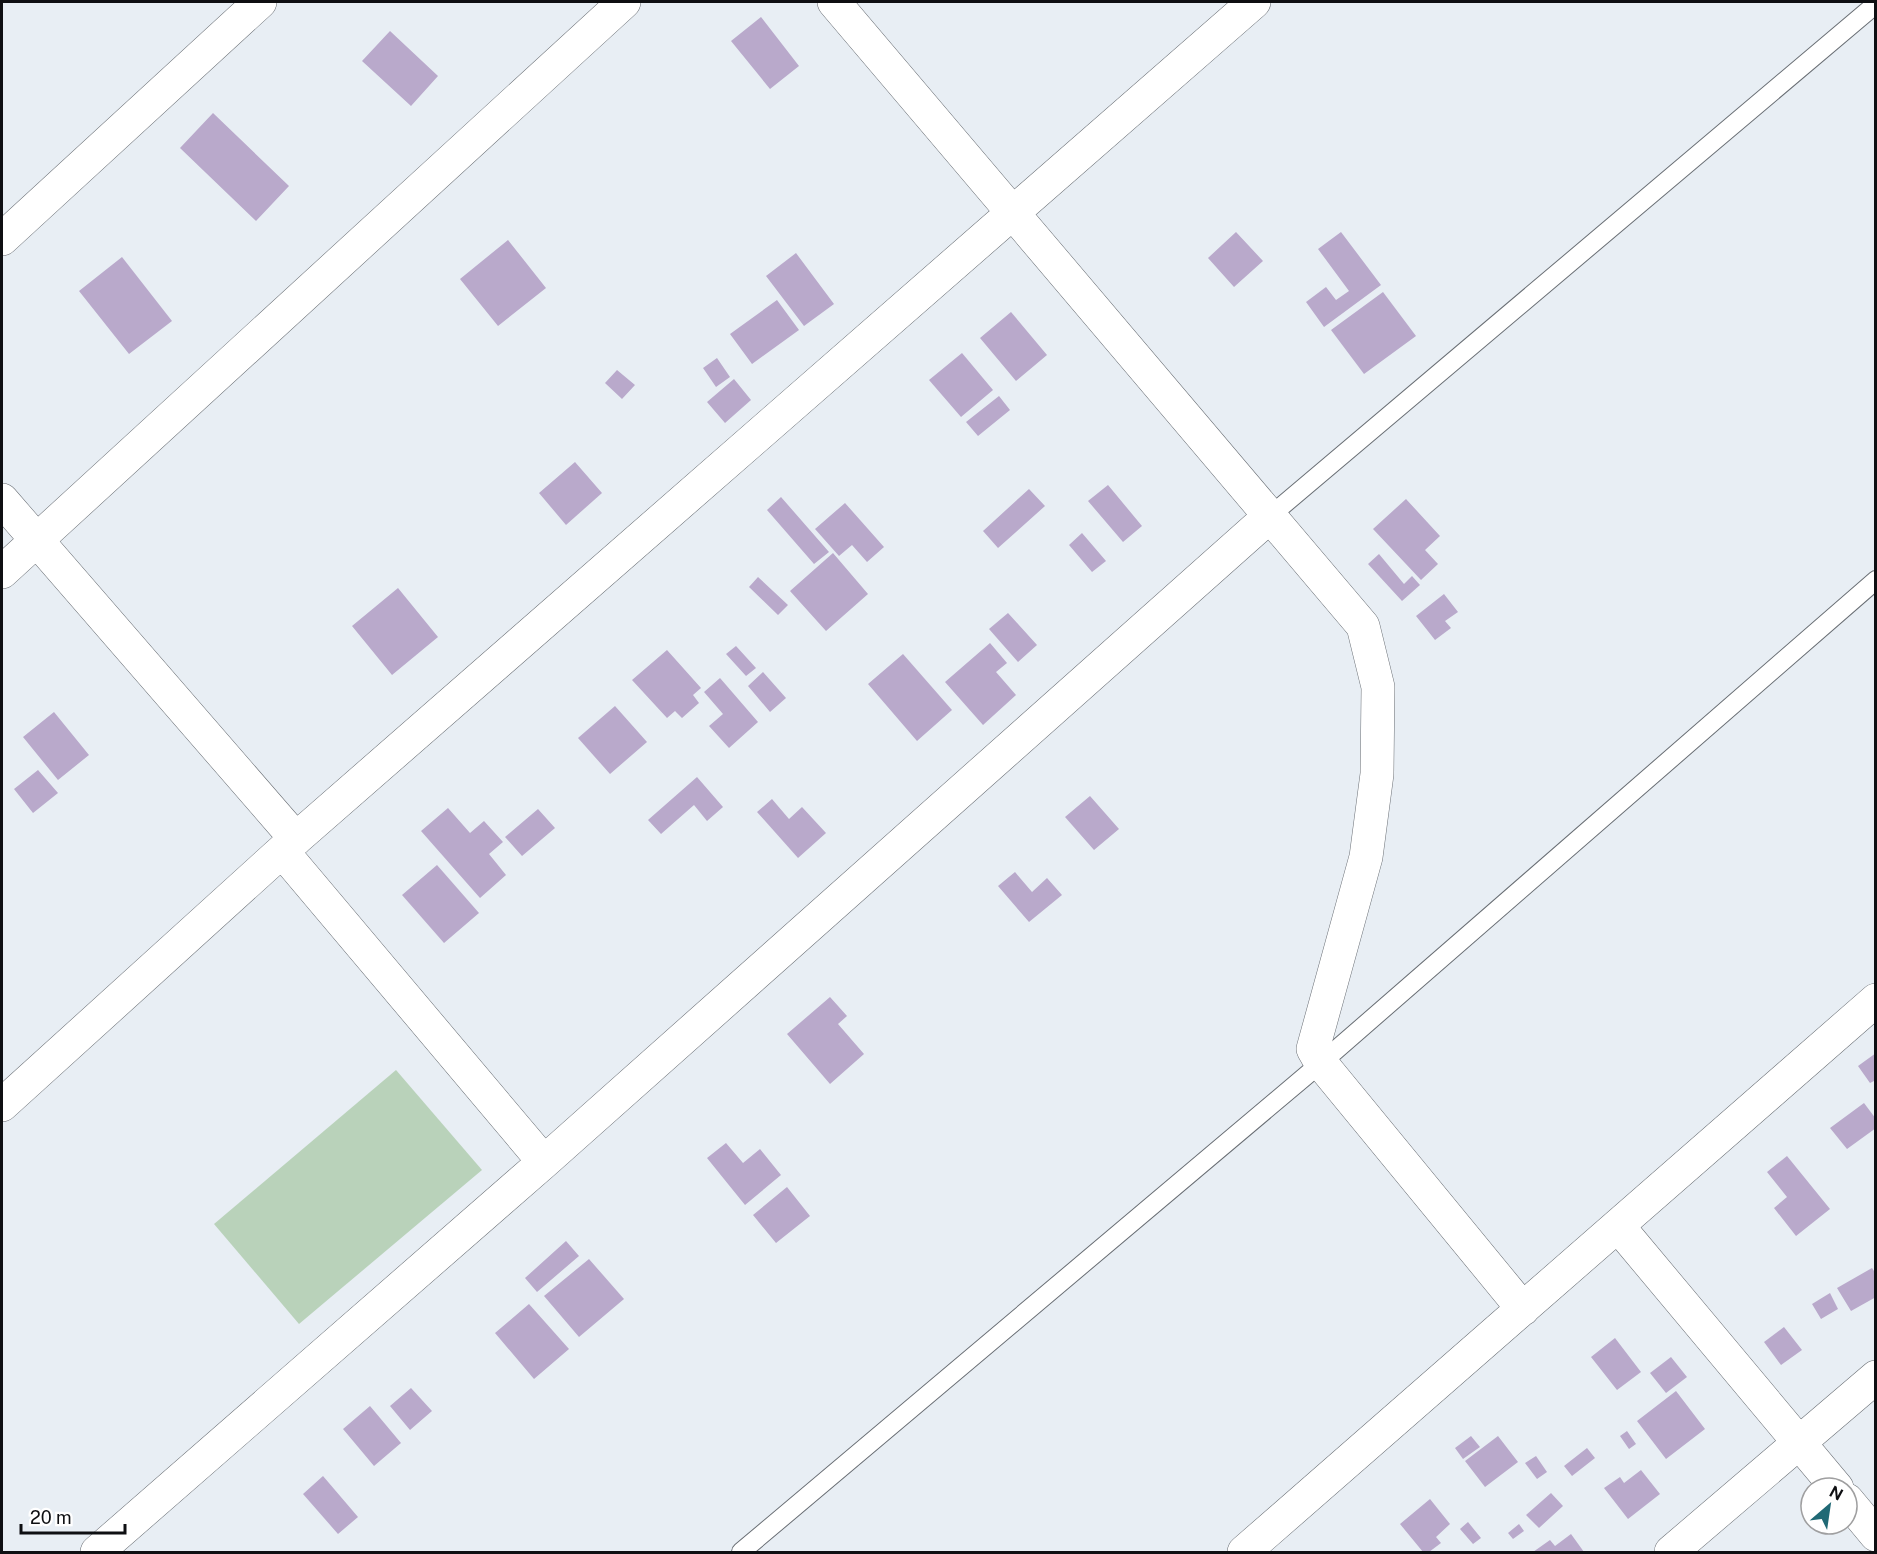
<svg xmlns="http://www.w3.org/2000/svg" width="1877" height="1554" viewBox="0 0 1877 1554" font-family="'Public Sans',sans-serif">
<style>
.park{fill:#b9d2ba}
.building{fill:#b9a9cb}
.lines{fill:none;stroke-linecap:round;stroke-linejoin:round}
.service-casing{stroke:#696e74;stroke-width:20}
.minor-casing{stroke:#696e74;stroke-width:34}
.service{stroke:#fff;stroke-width:18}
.minor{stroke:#fff;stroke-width:33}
</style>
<rect width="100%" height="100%" fill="#e8eef4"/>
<!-- park -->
<path class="park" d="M396 1070 482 1170 299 1324 214 1224Z"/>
<!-- building -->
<path class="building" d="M761 17 799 66 770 89 731 41Z
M390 31 438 76 411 106 362 61Z
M213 113 289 186 256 221 180 148Z
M1236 232 1263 261 1234 287 1208 258Z
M1341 232 1381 285 1324 327 1306 302 1326 287 1336 300 1349 291 1318 249Z
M508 240 546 288 498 326 460 279Z
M796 253 834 304 804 326 766 276Z
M122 257 172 321 129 354 79 291Z
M1383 292 1416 336 1364 374 1331 330Z
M777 300 799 330 752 364 730 334Z
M1011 312 1047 355 1016 381 980 338Z
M962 353 993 390 961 417 929 380Z
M717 358 730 377 716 387 703 368Z
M617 370 635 385 622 399 605 383Z
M734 379 751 400 725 423 707 402Z
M999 396 1010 410 978 436 966 422Z
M575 462 602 493 566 525 539 493Z
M1108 485 1142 526 1123 542 1088 501Z
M1029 489 1045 506 998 548 983 531Z
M781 497 829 552 814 564 767 510Z
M1406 499 1440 536 1425 550 1438 564 1421 580 1373 529Z
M845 503 884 547 867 562 852 545 839 556 815 529Z
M1082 533 1106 561 1092 572 1069 545Z
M833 553 868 594 826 631 790 591Z
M1379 554 1404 584 1412 576 1420 585 1402 601 1368 564Z
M758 577 788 605 778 615 749 587Z
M398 588 438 637 392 675 352 626Z
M1444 594 1458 612 1445 621 1451 628 1435 640 1416 616Z
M1008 613 1037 645 1018 662 989 629Z
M990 643 1007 663 996 672 1016 695 983 725 945 682Z
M736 646 756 668 746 676 726 654Z
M667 650 701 688 693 695 699 703 682 718 675 711 667 718 632 680Z
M903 654 952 710 917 741 868 684Z
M763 672 786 698 770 712 748 686Z
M720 678 758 722 729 748 709 726 723 714 704 692Z
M615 706 647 742 610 774 578 738Z
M54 712 89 755 58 780 23 737Z
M38 770 58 793 33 813 14 789Z
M697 777 723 807 707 821 694 805 661 834 648 820Z
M1090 796 1119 829 1094 850 1065 817Z
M772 799 789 819 802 807 826 833 798 858 757 812Z
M448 808 470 833 484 821 503 842 489 854 506 875 480 898 421 831Z
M538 809 555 828 522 856 505 837Z
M437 865 479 913 444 943 402 895Z
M1015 872 1032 892 1047 878 1062 895 1029 922 998 886Z
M830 997 847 1016 838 1024 864 1054 830 1084 787 1034Z
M1876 1053V1080L1870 1083 1858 1066Z
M1864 1103 1876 1119V1128L1847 1149 1830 1128Z
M726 1143 743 1163 760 1149 781 1175 745 1205 707 1158Z
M1787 1156 1830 1209 1796 1236 1774 1208 1787 1197 1767 1172Z
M787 1187 810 1216 776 1243 753 1215Z
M566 1241 579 1256 537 1292 525 1278Z
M589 1259 624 1299 579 1337 544 1296Z
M1872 1268 1876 1274V1297L1851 1311 1837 1288Z
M1830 1293 1838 1309 1821 1319 1812 1304Z
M529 1304 569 1349 534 1379 495 1333Z
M1784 1327 1802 1350 1781 1365 1764 1342Z
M1615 1338 1641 1372 1617 1390 1591 1357Z
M1671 1357 1687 1377 1666 1393 1650 1373Z
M411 1388 432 1411 410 1430 390 1406Z
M1676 1391 1705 1429 1666 1459 1637 1421Z
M370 1406 401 1443 374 1466 343 1429Z
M1627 1431 1636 1444 1629 1449 1620 1436Z
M1471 1436 1480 1447 1463 1459 1455 1448Z
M1498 1436 1518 1462 1485 1487 1465 1461Z
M1587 1448 1595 1458 1572 1476 1564 1466Z
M1536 1456 1547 1472 1537 1479 1525 1463Z
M1641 1470 1660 1494 1628 1519 1604 1488 1620 1477 1624 1483Z
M323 1476 358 1517 338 1534 303 1494Z
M1551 1493 1563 1506 1539 1528 1526 1515Z
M1430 1499 1450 1524 1436 1537 1441 1543 1429 1552H1423L1400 1524Z
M1468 1522 1481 1538 1473 1544 1460 1529Z
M1519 1524 1524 1531 1513 1539 1508 1533Z
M1571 1534 1584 1552H1533L1550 1540 1555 1546Z"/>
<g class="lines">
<!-- service casing -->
<g class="service-casing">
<path id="service" d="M1270 516 1876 4
M741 1552 1321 1063 1876 580"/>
</g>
<!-- minor casing -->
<g class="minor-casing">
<path id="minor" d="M834 2 1363 626 1378 687 1377 774 1366 857 1313 1049 1321 1063 1523 1309
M2 239 260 2
M2 500 296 839
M2 572 624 2
M282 851 544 1162
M2 1105 282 851 1254 2
M1618 1226 1837 1488
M1847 1500 1876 1535
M97 1552 544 1162 1270 516
M1244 1552 1876 1000
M1671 1552 1876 1377"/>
</g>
<!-- service -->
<use href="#service" class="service"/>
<!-- minor -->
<use href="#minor" class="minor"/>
</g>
<!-- border -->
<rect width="1877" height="1554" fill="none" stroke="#0e0f12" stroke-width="6"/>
<!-- north arrow -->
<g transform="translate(1829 1506) rotate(29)"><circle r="28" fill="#ffffff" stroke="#9f9fa0" stroke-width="1.5"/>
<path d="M0-4.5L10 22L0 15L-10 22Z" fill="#206975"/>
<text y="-9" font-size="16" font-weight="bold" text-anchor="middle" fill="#0e0f12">N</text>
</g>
<!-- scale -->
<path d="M21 1524v9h104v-9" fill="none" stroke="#0e0f12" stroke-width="3"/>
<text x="30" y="1524" font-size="18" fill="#0e0f12" stroke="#ffffff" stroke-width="4.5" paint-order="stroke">20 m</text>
</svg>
